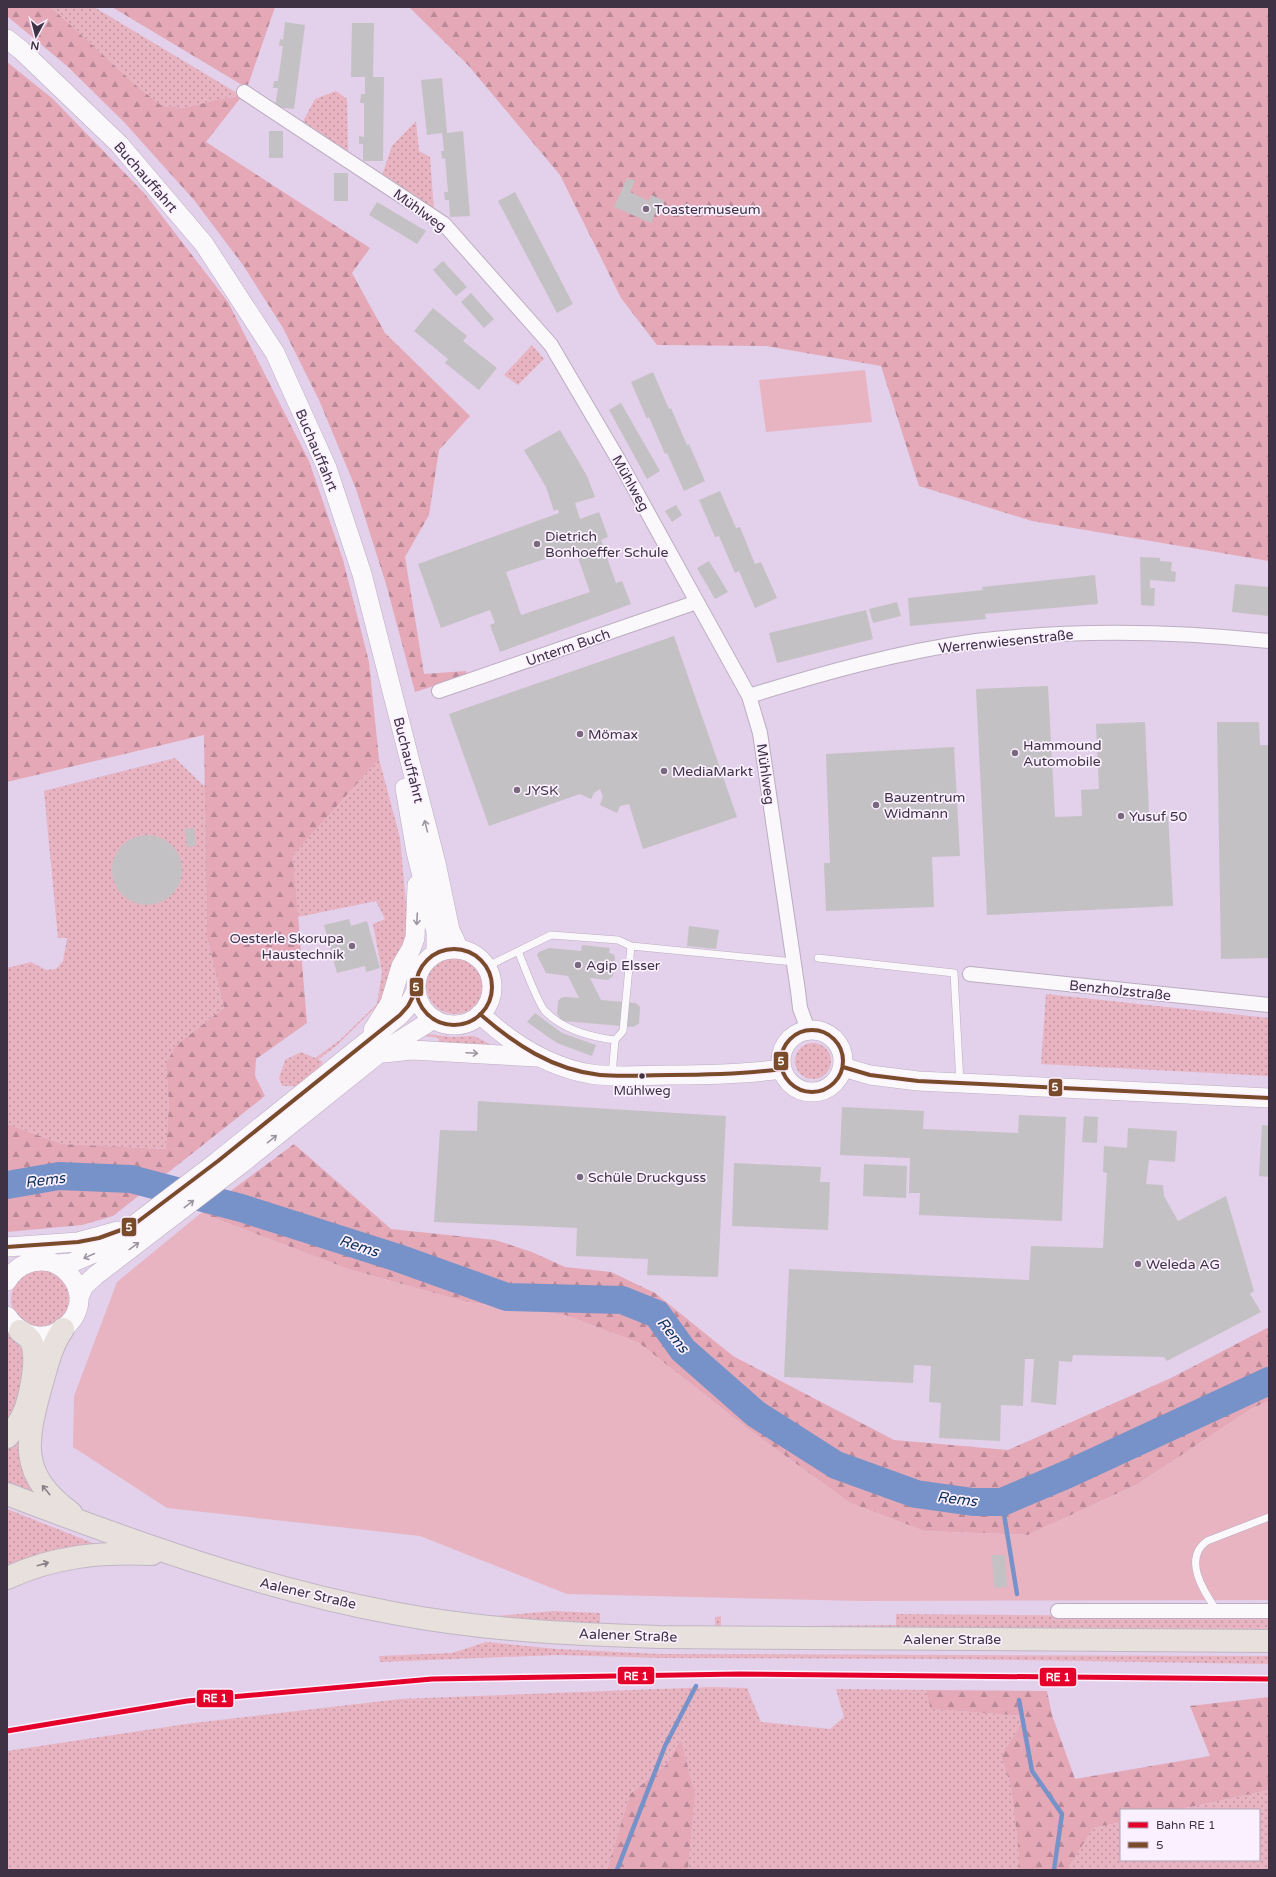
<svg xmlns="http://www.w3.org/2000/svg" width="1276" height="1877" viewBox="0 0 1276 1877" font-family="'Varela Round',sans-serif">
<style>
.grass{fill:url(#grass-dots)}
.forest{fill:url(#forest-firs)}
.garden{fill:#e8b4c2}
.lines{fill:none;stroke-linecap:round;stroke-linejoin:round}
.stream{stroke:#7692c8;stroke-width:4.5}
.river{stroke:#7692c8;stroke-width:28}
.building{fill:#c4c1c4;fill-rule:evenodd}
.lane-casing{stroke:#bbadc1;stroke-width:8}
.street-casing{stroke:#bbadc1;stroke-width:16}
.secondary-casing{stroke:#bbadc1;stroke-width:20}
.primary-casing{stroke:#c0b6c4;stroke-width:24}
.lane{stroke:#fbf8fc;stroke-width:7}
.street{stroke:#fbf8fc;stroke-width:14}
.secondary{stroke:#fbf8fc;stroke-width:19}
.primary{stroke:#e7e0dc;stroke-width:22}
.bus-1-casing{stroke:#fbf0ff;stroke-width:7}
.bus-1{stroke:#7a4b2a;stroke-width:4}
.rail-1-casing{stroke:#fbf0ff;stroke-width:8}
.rail-1{stroke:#e4002b;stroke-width:5}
.oneway{stroke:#9d95a0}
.oneway2{stroke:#8b8089}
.poi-dot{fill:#78697f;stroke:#fbf0ff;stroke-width:1.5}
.bus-dot{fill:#3f3245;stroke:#fbf0ff;stroke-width:1.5}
.labels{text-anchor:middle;stroke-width:3.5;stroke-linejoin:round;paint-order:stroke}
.bus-label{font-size:13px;fill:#3f3245;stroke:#fbf0ff}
.street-label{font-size:14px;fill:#3f3245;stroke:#fbf0ff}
.poi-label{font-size:14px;fill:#3f3245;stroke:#fbf0ff;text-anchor:start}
.water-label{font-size:15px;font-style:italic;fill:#0d2f5a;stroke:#fbf0ff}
.line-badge{stroke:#fbf0ff;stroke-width:1.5}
.badge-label{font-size:11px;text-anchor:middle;font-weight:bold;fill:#fff}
</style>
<defs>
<pattern id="grass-dots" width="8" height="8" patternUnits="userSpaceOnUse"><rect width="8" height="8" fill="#e8b4c2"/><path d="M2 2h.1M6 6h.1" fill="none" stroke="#bd939f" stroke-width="1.8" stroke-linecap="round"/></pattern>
<pattern id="forest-firs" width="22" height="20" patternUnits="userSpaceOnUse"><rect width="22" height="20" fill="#e4a8b7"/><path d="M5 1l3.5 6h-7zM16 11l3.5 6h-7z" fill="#ba8997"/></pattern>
</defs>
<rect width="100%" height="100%" fill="#e3d0ea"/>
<!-- grass -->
<path class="grass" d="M48 7H94L242 96 215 100 185 108 162 106 138 87 53 9Z
M336 91 347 99 348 152 301 125 315 99Z
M416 121 419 151 430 157 434 209 381 178 392 146Z
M532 345 544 359 518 385 504 375Z
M175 758 205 787 207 937 224 1008 175 1046 166 1064 169 1104 166 1149 62 1144 7 1124V968L31 962 46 970 56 969 63 961 67 938H58L44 791Z
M379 759 400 838 408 927 404 947 381 1002 337 1045 318 1060 323 1061C313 1083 307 1087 282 1086L279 1078 285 1060 301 1052 315 1058 340 1040 377 1004 382 972 373 924 385 919 376 901 298 917 293 855Z
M426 985a29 29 0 1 1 58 0a29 29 0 1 1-58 0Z
M1046 994 1269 1018V1076L1041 1064Z
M420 1033 452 1037 474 1036 490 1044 489 1047 439 1045V1038L416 1035Z
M795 1061a18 18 0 1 1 36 0a18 18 0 1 1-36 0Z
M11 1299a29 29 0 1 1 58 0a29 29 0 1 1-58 0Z
M7 1333 21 1348 28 1367 25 1395 7 1424Z
M20 1435 38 1492H17L7 1488V1448Z
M7 1509 103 1547 7 1569Z
M553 1611 600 1613V1624L715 1628V1617L721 1616V1627L896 1625V1614L1269 1617V1634L715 1632 472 1618Z
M486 1642 557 1649 660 1654 1269 1656V1664L952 1659 661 1658 557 1655 380 1662 379 1656 452 1653Z
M712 1687 747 1688 761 1722 830 1729 844 1717 836 1689 926 1690 932 1709 1026 1716 1001 1756 1011 1786 1019 1855 1018 1870H688L695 1794 681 1740 666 1765 630 1794 607 1870H7V1751L186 1724 400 1699Z
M1269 1790V1870H1069V1867L1093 1828 1121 1822V1860H1259V1810H1176Z"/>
<!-- forest -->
<path class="forest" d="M7 7H48L53 9 138 87 162 106 185 108 215 100 242 96 206 142 370 248 352 273 385 333 470 416 439 450 429 515 405 557 424 674 466 671 467 675 415 692 386 584 356 489 319 400 283 328 243 265 194 200 124 122 67 66 7 16Z
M112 7H275L247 88Z
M409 7H1269V561L1032 521 919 486 881 366 766 346 657 345 621 298 560 175 467 64Z
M7 62 53 99 145 194 228 302 309 461 343 560 369 662 379 759 293 855 307 1023 256 1059 255 1076 265 1096 113 1216 82 1225 7 1232V1124L62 1144 166 1149 169 1104 166 1064 175 1046 224 1008 207 937 204 735 7 782Z
M294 1144 391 1229 495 1240 532 1252 565 1267 611 1272 655 1293 733 1356 894 1440 1008 1450 1171 1378 1269 1327V1401L1251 1409 1138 1484 1028 1535 924 1531 850 1503 744 1426 639 1343 565 1315 466 1302 348 1269 201 1213Z
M926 1690 1047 1691 1052 1715 1075 1779 1210 1756 1190 1706 1269 1697V1790L1176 1810H1121V1822L1093 1828 1069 1867V1870H1018L1019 1855 1011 1786 1001 1756 1026 1716 931 1709Z
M681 1740 695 1794 688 1870H607L630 1794 666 1765Z"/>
<!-- garden -->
<path class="garden" d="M865 370 872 422 766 432 759 380Z
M201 1213 348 1269 466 1302 565 1315 639 1343 744 1426 850 1503 924 1531 1028 1535 1138 1484 1251 1409 1269 1401V1600L862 1601 567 1594 420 1536 167 1508 73 1447 74 1396 117 1282Z"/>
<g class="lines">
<!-- stream -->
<path class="stream" d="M1002 1502 1017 1594
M1019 1700 1032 1771 1062 1814 1054 1870
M617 1870 665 1746 696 1686"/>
<!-- river -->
<path class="river" d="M7 1185 59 1176 131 1179 241 1208 398 1258 507 1297 622 1300 657 1314 683 1350 756 1414 836 1465 916 1494 973 1502H1002L1068 1474 1269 1381"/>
</g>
<!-- building -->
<path class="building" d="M285 22 305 25 294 109 275 107 278 88H273L274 81H278L283 46H279L280 39 283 40Z
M352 23H374L373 77H384L383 161H363V144H359V136L364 137V103H360L361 94H365V77H351Z
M442 78 447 133 463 131 470 216 450 217 449 200H445L444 192H448L445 158 442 159 441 151H444L442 133 427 135 421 80Z
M269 131H283V158H269Z
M334 173H348V201H334Z
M627 178 635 181 630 192 649 201 651 195 665 201 656 211 651 223 614 207Z
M515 192 573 304 557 313 498 201Z
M377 202 426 231 417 244 369 215Z
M443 261 467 287 456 296 433 270Z
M471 293 494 319 484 328 461 302Z
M433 308 467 336 463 341 497 368 479 390 445 363 448 359 414 331Z
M653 372 669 409 671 408 687 445 689 444 705 481 684 491 667 453 665 454 649 417 647 419 631 382Z
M621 403 660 471 647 479 609 410Z
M560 430 587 476 595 497 575 503 580 519 599 512 608 537 601 540 616 583 622 581 631 604 500 652 490 625 495 623 490 610 441 628 418 564 559 513 558 509 554 511 546 487 524 450ZM575 549 590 592 521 615 506 572Z
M720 491 736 528 740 527 755 564 761 562 777 598 755 608 739 571 735 573 719 536 715 537 699 500Z
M676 505 682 515 672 522 665 511Z
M1140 557 1160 558V561L1172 562 1171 571 1176 572 1175 582 1150 580V588H1155L1154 606 1141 605Z
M709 561 728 592 715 599 697 568Z
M1095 575 1098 604 985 614 986 619 910 626 908 598 983 590 982 587Z
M1235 584 1269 587V616L1232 612Z
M897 602 901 616 873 623 869 609Z
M866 610 873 639 777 663 769 633Z
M674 636 737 817 643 849 629 804 620 806 617 813 600 805 603 797 600 789 594 793 591 799 580 794 489 826 449 714Z
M1048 686 1055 817 1082 816 1081 790 1099 789 1096 724 1145 722 1149 813 1168 812 1173 906 987 915 976 689Z
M1217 722H1259L1260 745H1269V958L1221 959Z
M954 747 960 856 932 857 934 907 826 911 824 863H830L826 754Z
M194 828 196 846 187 847 185 829Z
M112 870a35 35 0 1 1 70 0a35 35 0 1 1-70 0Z
M349 919 351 926 367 921 380 968 366 972 365 966 337 973 324 925Z
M689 926 719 930 716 949 687 946Z
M582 945 610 948 609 953 613 954 615 957 613 976 608 980 590 978 601 1000 636 1003 640 1007 639 1023 637 1025 633 1027 563 1021 560 1018 557 1014 558 1001 561 998 565 997 579 998 568 976 546 973 537 955 539 952 549 948 581 951Z
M535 1013 562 1033 596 1045 592 1056 557 1043 527 1022Z
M478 1101 726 1116 718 1277 647 1275 648 1259 576 1256 577 1228 434 1222 440 1130 477 1131Z
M842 1107 924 1111 923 1129 1018 1133 1019 1115 1066 1117 1062 1221 919 1215 920 1193H909L910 1158 840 1155Z
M1084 1116 1098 1117 1097 1143 1082 1142Z
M1262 1125 1269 1126V1177L1259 1176Z
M1128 1128 1177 1131 1175 1162 1149 1160 1146 1184 1163 1185 1164 1196 1178 1221 1226 1196 1254 1291 1250 1294 1261 1312 1167 1361 1164 1357 1073 1355 1072 1362 1059 1361 1056 1405 1031 1402 1034 1359H1025L1023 1406 1001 1405 1000 1441 939 1438 941 1403 929 1402 931 1366 914 1365 913 1383 784 1377 789 1269 1029 1280 1031 1246 1103 1248 1107 1173 1103 1172 1104 1146 1127 1148Z
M734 1163 821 1167 820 1182H830L828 1230 732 1226Z
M864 1164 907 1166 906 1198 863 1196Z
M992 1555H1005L1007 1587 994 1588Z"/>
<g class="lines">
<!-- lane casing -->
<g class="lane-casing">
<path id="lane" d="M518 951C523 963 538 1004 545 1011 563 1030 591 1037 615 1040
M818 958 954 973 960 1083
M486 967 551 935 618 940 631 946 794 962
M612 1075 615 1040 623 1031 631 946
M1217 1611C1204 1592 1182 1559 1207 1541L1269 1517"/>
</g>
<!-- street casing -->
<g class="street-casing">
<path id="street" d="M244 92 444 224 551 345 618 459 749 696 760 733 798 991 800 1008 808 1030
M439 691 697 602
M749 696C823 673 898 652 976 641 1073 629 1171 631 1269 641
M970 974 1269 1005
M1058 1611H1269"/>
</g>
<!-- secondary casing -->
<g class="secondary-casing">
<path id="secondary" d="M7 39 21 50 119 144 204 244 275 353 327 468 362 574 436 863 450 930 459 949
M405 788 416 852 436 932V953
M416 987a38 38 0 1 1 76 0a38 38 0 1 1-76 0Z
M480 1014C511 1043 548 1067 591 1074 616 1078 644 1075 670 1075 707 1075 745 1074 782 1069
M781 1061a31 31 0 1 1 62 0a31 31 0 1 1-62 0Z
M373 1030 390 1003 401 966 411 949 415 938 417 885
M383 1053 412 1050 536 1057
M843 1067 870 1075 918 1081 1269 1098
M7 1247 78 1242 118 1231
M57 1264 71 1263 101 1250 218 1161 400 1015 408 1006 416 991
M7 1281C15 1268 27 1261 42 1261 52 1261 62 1266 69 1274 104 1314 39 1365 7 1316
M79 1297 84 1286 96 1275 241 1164 378 1054 434 1019"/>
</g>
<!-- primary casing -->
<g class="primary-casing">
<path id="primary" d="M63 1329C51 1346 47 1366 41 1386 26 1442 18 1474 71 1513
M7 1437C13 1431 18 1425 22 1417 30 1401 39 1358 31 1341 30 1338 24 1334 20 1331
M7 1494C133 1542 260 1588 393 1613 481 1630 570 1634 659 1637L1269 1641
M7 1578C55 1556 100 1552 152 1554"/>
</g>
<!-- lane -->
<use href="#lane" class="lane"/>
<!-- street -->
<use href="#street" class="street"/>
<!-- secondary -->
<use href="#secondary" class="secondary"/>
<!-- primary -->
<use href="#primary" class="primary"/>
<!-- bus-1 casing -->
<g class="bus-1-casing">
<path id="bus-1" d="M416 987a38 38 0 1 1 76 0a38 38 0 1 1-76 0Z
M480 1014C514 1044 553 1070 600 1075 623 1077 646 1075 670 1075 707 1075 745 1074 782 1069
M781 1061a31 31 0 1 1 62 0a31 31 0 1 1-62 0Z
M843 1067 870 1075 918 1081 1269 1098
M7 1247 78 1242 99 1238 132 1226 218 1161 400 1015 408 1006 416 991"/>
</g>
<!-- bus-1 -->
<use href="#bus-1" class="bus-1"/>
<!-- rail-1 casing -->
<g class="rail-1-casing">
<path id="rail-1" d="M7 1731 187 1701 432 1679 740 1674 1269 1679"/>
</g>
<!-- rail-1 -->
<use href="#rail-1" class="rail-1"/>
</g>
<!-- one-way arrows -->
<defs><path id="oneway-shaft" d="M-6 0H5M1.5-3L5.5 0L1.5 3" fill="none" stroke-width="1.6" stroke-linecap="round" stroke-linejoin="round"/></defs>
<g class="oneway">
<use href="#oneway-shaft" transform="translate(426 826) rotate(-104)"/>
<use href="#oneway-shaft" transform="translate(417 919) rotate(93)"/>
<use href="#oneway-shaft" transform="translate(472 1053) rotate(3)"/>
<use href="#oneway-shaft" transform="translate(272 1139) rotate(-39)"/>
<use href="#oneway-shaft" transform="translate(189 1204) rotate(-38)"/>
<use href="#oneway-shaft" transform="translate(134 1246) rotate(-36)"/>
<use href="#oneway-shaft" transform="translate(89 1256) rotate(155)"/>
</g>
<g class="oneway2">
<use href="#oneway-shaft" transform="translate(46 1490) rotate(-129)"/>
<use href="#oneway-shaft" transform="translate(43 1564) rotate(-16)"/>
</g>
<!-- markers -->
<g class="poi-dot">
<circle cx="646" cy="209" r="4"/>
<circle cx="537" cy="544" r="4"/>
<circle cx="580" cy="734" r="4"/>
<circle cx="1015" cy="753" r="4"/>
<circle cx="664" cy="771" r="4"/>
<circle cx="517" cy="790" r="4"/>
<circle cx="876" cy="805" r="4"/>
<circle cx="1121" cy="816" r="4"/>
<circle cx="352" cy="946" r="4"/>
<circle cx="578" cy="965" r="4"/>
<circle cx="580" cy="1177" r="4"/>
<circle cx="1138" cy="1264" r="4"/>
</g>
<circle class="bus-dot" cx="642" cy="1076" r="3.5"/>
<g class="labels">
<!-- bus labels -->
<g class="bus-label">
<text x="642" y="1095">Mühlweg</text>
</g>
<!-- street labels -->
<g class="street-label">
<text transform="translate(146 177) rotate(49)" y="5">Buchauffahrt</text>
<text transform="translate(420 210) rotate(36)" y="5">Mühlweg</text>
<text transform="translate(317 450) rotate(67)" y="5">Buchauffahrt</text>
<text transform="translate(631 483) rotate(61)" y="5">Mühlweg</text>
<text transform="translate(1006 641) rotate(-6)" y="5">Werrenwiesenstraße</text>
<text transform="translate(568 647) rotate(-19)" y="5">Unterm Buch</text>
<text transform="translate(409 760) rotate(76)" y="5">Buchauffahrt</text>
<text transform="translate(766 774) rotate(82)" y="5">Mühlweg</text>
<text transform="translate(1120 990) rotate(6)" y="5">Benzholzstraße</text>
<text transform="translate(308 1593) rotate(13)" y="5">Aalener Straße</text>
<text transform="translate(628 1635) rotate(2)" y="5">Aalener Straße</text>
<text x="952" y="1644">Aalener Straße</text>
</g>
<!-- poi labels -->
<g class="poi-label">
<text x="654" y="214">Toastermuseum</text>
<text x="545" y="541">Dietrich<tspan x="545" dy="16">Bonhoeffer Schule</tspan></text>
<text x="588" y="739">Mömax</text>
<text x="1023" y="750">Hammound<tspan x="1023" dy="16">Automobile</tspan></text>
<text x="672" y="776">MediaMarkt</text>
<text x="525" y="795">JYSK</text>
<text x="884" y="802">Bauzentrum<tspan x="884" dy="16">Widmann</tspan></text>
<text x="1129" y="821">Yusuf 50</text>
<text x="344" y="943" text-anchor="end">Oesterle Skorupa<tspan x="344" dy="16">Haustechnik</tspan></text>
<text x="586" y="970">Agip Elsser</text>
<text x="588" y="1182">Schüle Druckguss</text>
<text x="1146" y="1269">Weleda AG</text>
</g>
<!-- water labels -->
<g class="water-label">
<text transform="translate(45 1180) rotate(-7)" y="5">Rems</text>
<text transform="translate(359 1246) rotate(18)" y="5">Rems</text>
<text transform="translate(673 1335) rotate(51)" y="5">Rems</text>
<text transform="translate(957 1499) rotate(7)" y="5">Rems</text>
</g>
</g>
<g class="line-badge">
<rect x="409" y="977" width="15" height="20" rx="4" fill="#7a4b2a"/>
<rect x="773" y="1051" width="16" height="20" rx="4" fill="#7a4b2a"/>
<rect x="1048" y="1078" width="15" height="19" rx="4" fill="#7a4b2a"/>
<rect x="121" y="1217" width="16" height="20" rx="4" fill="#7a4b2a"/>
<rect x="617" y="1666" width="38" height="19" rx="4" fill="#e4002b"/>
<rect x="1039" y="1667" width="38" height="20" rx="4" fill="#e4002b"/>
<rect x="196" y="1689" width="38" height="19" rx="4" fill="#e4002b"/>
</g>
<g class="badge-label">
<text x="416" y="991">5</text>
<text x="781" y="1065">5</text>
<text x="1055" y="1091">5</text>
<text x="129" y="1231">5</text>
<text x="636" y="1680">RE 1</text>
<text x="1058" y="1681">RE 1</text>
<text x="215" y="1702">RE 1</text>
</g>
<!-- border -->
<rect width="1276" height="1877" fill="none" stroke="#3f3245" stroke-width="16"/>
<!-- legend -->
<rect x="1120" y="1809" width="140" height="52" fill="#fbf0ff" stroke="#b0a4b5"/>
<rect x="1128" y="1822" width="20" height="6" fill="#e4002b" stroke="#b0a4b5"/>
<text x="1156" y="1829" font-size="12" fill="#3f3245">Bahn RE 1</text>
<rect x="1128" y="1842" width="20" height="6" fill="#7a4b2a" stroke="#b0a4b5"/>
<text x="1156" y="1849" font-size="12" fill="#3f3245">5</text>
<!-- north arrow -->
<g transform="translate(36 36) rotate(187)" stroke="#fbf0ff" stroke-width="3" paint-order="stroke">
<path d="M0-3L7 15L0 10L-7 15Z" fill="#3f3245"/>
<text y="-6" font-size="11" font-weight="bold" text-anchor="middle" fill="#3f3245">N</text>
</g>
</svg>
